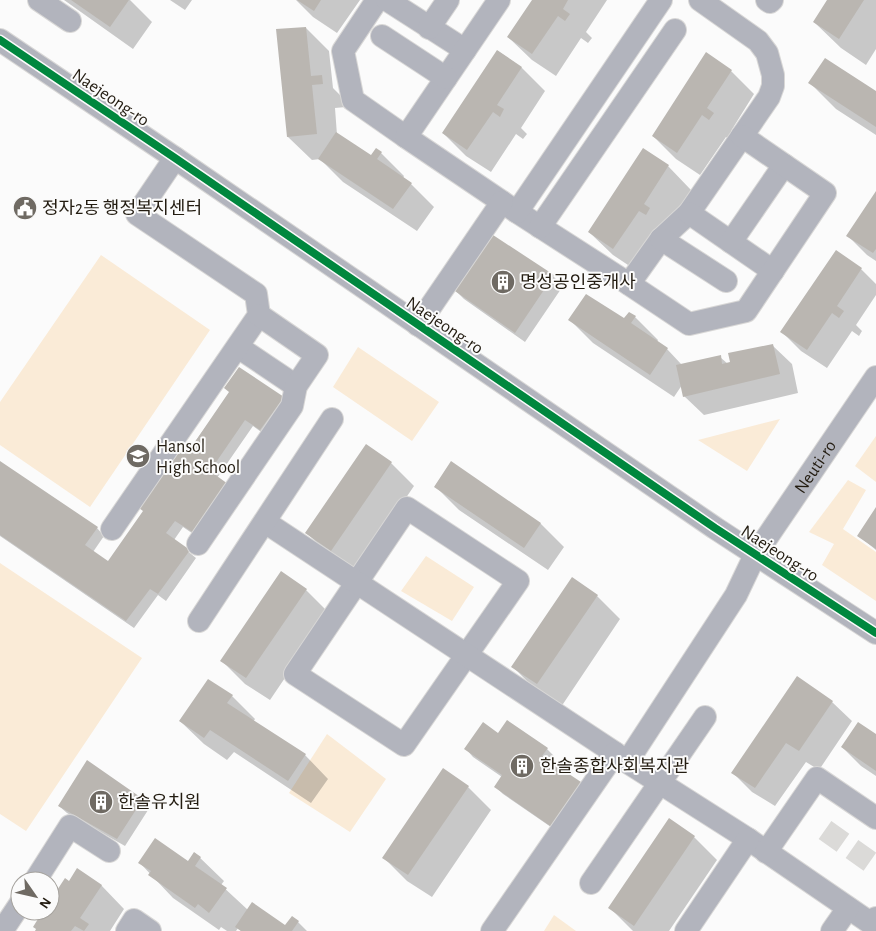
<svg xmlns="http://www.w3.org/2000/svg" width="876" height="931" viewBox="0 0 876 931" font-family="'Alegreya Sans','Noto Sans KR',sans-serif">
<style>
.green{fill:#faebd7}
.shadow{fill:#0003}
.building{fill:#bab6b1}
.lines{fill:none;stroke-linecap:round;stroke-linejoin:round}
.minor-tunnel{stroke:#dbdad8;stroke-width:22;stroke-dasharray:22 11;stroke-linecap:butt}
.minor-casing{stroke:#d8d7d6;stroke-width:24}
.minor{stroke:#b2b4bd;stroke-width:22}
.cycleway-casing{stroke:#fbfbfb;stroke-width:11}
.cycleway{stroke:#00873e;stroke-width:8}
.labels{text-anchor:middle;stroke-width:4;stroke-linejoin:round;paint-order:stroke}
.street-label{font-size:18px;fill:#231c11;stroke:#fbfbfb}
.poi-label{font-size:18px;fill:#231c11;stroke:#fbfbfb;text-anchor:start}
</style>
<rect width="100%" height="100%" fill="#fbfbfb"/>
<!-- green -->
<path class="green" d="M101 255 210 330 90 507 0 445V402Z
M358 347 439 402 412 441 333 387Z
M780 419 747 471 698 440Z
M876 436V482L855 466Z
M848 480 866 490 843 529 876 552V601L822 565 834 544 809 532Z
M426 556 474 587 452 621 401 591Z
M0 563 142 658 26 831 0 814Z
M327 734 386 779 350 832 289 793Z
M554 915 576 931H544Z"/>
<!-- shadow -->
<path class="shadow" d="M64 0H130L152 22 133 49Z
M170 0H192L185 10Z
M296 0H360L337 33 313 17Z
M533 0H607L586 32 592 38 588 43 581 38 556 76 532 60 508 37Z
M828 0H876V49L866 65 841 48 814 22Z
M306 28 329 51 333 88 345 100 346 107 335 108 337 135 371 157 381 153 404 176 403 178 411 184 434 207 417 231 343 182 320 159 312 160 288 137 278 30Z
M498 51 522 68 545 91 521 128 527 134 523 139 516 134 491 172 466 156 443 133Z
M731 71 754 94 731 131 736 137 733 142 726 137 700 175 676 159 653 136Z
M810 83 876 92V135L836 109Z
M668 166 691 190 637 271 613 255 589 232Z
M876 194V261L867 255 848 236Z
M861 269 876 284V295L856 325 862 331 859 336 852 331 827 368 801 351 782 332Z
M553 276 563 286 525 342 464 299 454 289Z
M635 317 658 340 657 342 667 349 682 365 720 357 728 364 772 345 792 364 798 393 704 415 684 396 682 385 674 397 593 343 570 320H624Z
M230 393 283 398 268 437 253 426 217 478 202 540 183 527 174 540 196 558 166 601 158 595 134 628 0 536V463L97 528 104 536 93 552 108 563Z
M391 463 414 486 355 573 330 556 307 533Z
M451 463 541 524 564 547 548 570 459 510 435 486Z
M876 510V550L859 536Z
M306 590 329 613 270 700 245 684 222 661Z
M597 596 620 619 561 707 536 690 513 667Z
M232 696 255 719 253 722 305 755 328 779 311 803 234 752 227 760 204 744 180 721Z
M832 702 852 721 819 770 806 762 775 806 752 792 733 773Z
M499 735 547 749 554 756 550 763 564 836 503 794 496 787 502 777 473 757 466 749Z
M876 736V776L861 766 842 747Z
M87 761 143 800 150 807 125 846 67 813 59 806Z
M468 787 491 810 432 897 407 881 384 858Z
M694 837 717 860 669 931H633L610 908Z
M195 853 224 881 221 885 248 910 286 927 298 922 307 931H241L238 928 236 931H227L221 927 219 930 173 898 139 862H188Z
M69 882 101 885 124 909 110 931H36L45 911H50V903Z"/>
<!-- building -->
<path class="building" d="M71 0H129L110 27Z
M297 0H321L314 11Z
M532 0H568L563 9 570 14 565 21 558 16 532 54 507 37Z
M827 0H864L839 39 813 22Z
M306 27 311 76 322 75 323 84 312 85 317 134 287 137 276 29Z
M497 50 522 67 497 105 504 109 500 117 493 112 467 150 442 133Z
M706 52 732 70 707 108 714 113 709 120 702 115 677 153 652 136Z
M825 58 876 91V127L808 83Z
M336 132 371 155 376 148 382 152 377 159 412 183 393 209 318 159Z
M643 148 669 165 644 204 650 208 646 215 639 211 613 249 588 232Z
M876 191V249L873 253 846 236Z
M490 233 554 275 515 333 452 289Z
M836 250 862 268 837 306 844 311 839 318 832 313 807 350 780 332Z
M586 294 624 318 629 312 636 316 631 323 668 348 650 375 568 320Z
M773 344 780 374 683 397 676 365 721 355 722 364 730 362 728 353Z
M239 367 284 397 260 430 245 420 210 471 228 484 194 533 175 521 166 533 190 550 158 594 150 589 126 621 0 535V461L98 527 85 545 108 561 143 511 139 508 182 448 188 452 229 392 224 388Z
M366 444 392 462 331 551 305 533Z
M451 461 541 523 524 548 434 487Z
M876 507V549L857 536Z
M281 571 307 589 246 678 220 661Z
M572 577 598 595 537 684 511 667Z
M797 676 833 701 799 751 786 743 755 788 731 773Z
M208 679 233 695 227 703 306 754 288 781 210 730 204 738 179 721Z
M507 720 548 748 542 756 587 786 556 830 494 787 502 775 464 749 483 722 498 733Z
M858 722 876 734V771L841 747Z
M87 760 143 799 117 839 58 806Z
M443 768 469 786 408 875 382 858Z
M669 818 695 836 634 926 608 908Z
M155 838 188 861 194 852 201 857 195 866 227 888 209 913 198 904 195 908 148 875 151 871 138 863Z
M77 868 102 885 80 918 89 924 84 931 75 926 71 931H35L36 929 33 927 43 911H50V901L65 878 69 881Z
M252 902 285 925 292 916 299 921 292 931H241L235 927Z"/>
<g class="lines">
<!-- minor-tunnel -->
<path class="minor-tunnel" d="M825 830 876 866"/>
<!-- minor casing -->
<g class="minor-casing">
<g id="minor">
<path d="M39 0 70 21"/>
<path d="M377 0 343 51 353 100 406 137"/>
<path d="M387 0 465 50"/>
<path d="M499 0 406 137 517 212 629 284 661 239 689 213 769 97 773 86V75L767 53 758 41 700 0"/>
<path d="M767 0 770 2 772 0"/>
<path d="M429 28 448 0"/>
<path d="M382 36 446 78"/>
<path d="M0 40 175 158 715 528 876 633"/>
<path d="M517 212 661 0"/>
<path d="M689 213 773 271"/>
<path d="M540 227 675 30"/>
<path d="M661 239 726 281"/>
<path d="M731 242 784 165"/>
<path d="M629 284 689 324 746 311 825 193 742 136"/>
<path d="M418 325 502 202"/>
<path d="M238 347 296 386"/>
<path d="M407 508 518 581 404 745 295 674Z"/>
<path d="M265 522 615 753"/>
<path d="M112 529 259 315 256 294 137 214 175 158"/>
<path d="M198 544 292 406 296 386 317 355 259 315"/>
<path d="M199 621 332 419"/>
<path d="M627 762 748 839 872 924 876 918"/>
<path d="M766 852 817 778 876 818"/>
<path d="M35 881 70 826 109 851"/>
<path d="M591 883 705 717"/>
<path d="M2 931 20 904"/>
<path d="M127 931 134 920 150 931"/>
<path id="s1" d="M492 931 615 753 627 762 736 595 755 555 876 377"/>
<path d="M686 931 748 839"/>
<path d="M832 931 848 908"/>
</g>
</g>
<!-- minor -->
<use href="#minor" class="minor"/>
<!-- cycleway casing -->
<g class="cycleway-casing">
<path id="cycleway" d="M0 40 175 158 715 528 876 633"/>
</g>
<!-- cycleway -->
<use href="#cycleway" class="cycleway"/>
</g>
<!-- icons -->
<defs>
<g id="civic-disc" transform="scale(1.25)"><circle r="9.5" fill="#6f6a63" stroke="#fbfbfb"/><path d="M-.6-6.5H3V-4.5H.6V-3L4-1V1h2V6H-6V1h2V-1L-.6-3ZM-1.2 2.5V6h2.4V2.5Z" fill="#fff"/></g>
<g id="building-disc" transform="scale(1.25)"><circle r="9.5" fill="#6f6a63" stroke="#fbfbfb"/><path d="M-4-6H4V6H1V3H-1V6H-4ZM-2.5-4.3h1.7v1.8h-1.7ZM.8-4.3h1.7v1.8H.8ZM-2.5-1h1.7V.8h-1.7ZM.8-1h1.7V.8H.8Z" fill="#fff"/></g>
<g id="school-disc" transform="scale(1.25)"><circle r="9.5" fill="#6f6a63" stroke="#fbfbfb"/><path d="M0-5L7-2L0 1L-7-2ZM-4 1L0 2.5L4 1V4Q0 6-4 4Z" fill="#fff"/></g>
</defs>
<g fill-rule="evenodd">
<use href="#civic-disc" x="25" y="208"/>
<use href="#building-disc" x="503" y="282"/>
<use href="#school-disc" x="138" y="456"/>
<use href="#building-disc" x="522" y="766"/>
<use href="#building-disc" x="101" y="802"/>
</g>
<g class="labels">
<!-- street labels -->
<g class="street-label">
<text transform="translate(111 97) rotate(34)" y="6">Naejeong-ro</text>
<text transform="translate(445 325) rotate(34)" y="6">Naejeong-ro</text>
<text dy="6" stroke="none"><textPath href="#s1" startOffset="582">Neuti-ro</textPath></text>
<text transform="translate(780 553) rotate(33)" y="6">Naejeong-ro</text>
</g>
<!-- poi labels -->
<g class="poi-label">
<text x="42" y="214">정자2동 행정복지센터</text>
<text x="520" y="288">명성공인중개사</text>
<text x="156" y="452">Hansol<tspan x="156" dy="21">High School</tspan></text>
<text x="540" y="772">한솔종합사회복지관</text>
<text x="118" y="808">한솔유치원</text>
</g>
</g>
<!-- north arrow -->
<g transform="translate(35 896) rotate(124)"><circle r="24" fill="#fbfbfb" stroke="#a5a29d"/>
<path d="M0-4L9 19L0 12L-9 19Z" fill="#6f6a63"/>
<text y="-8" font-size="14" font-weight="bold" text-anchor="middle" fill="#231c11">N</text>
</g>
</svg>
